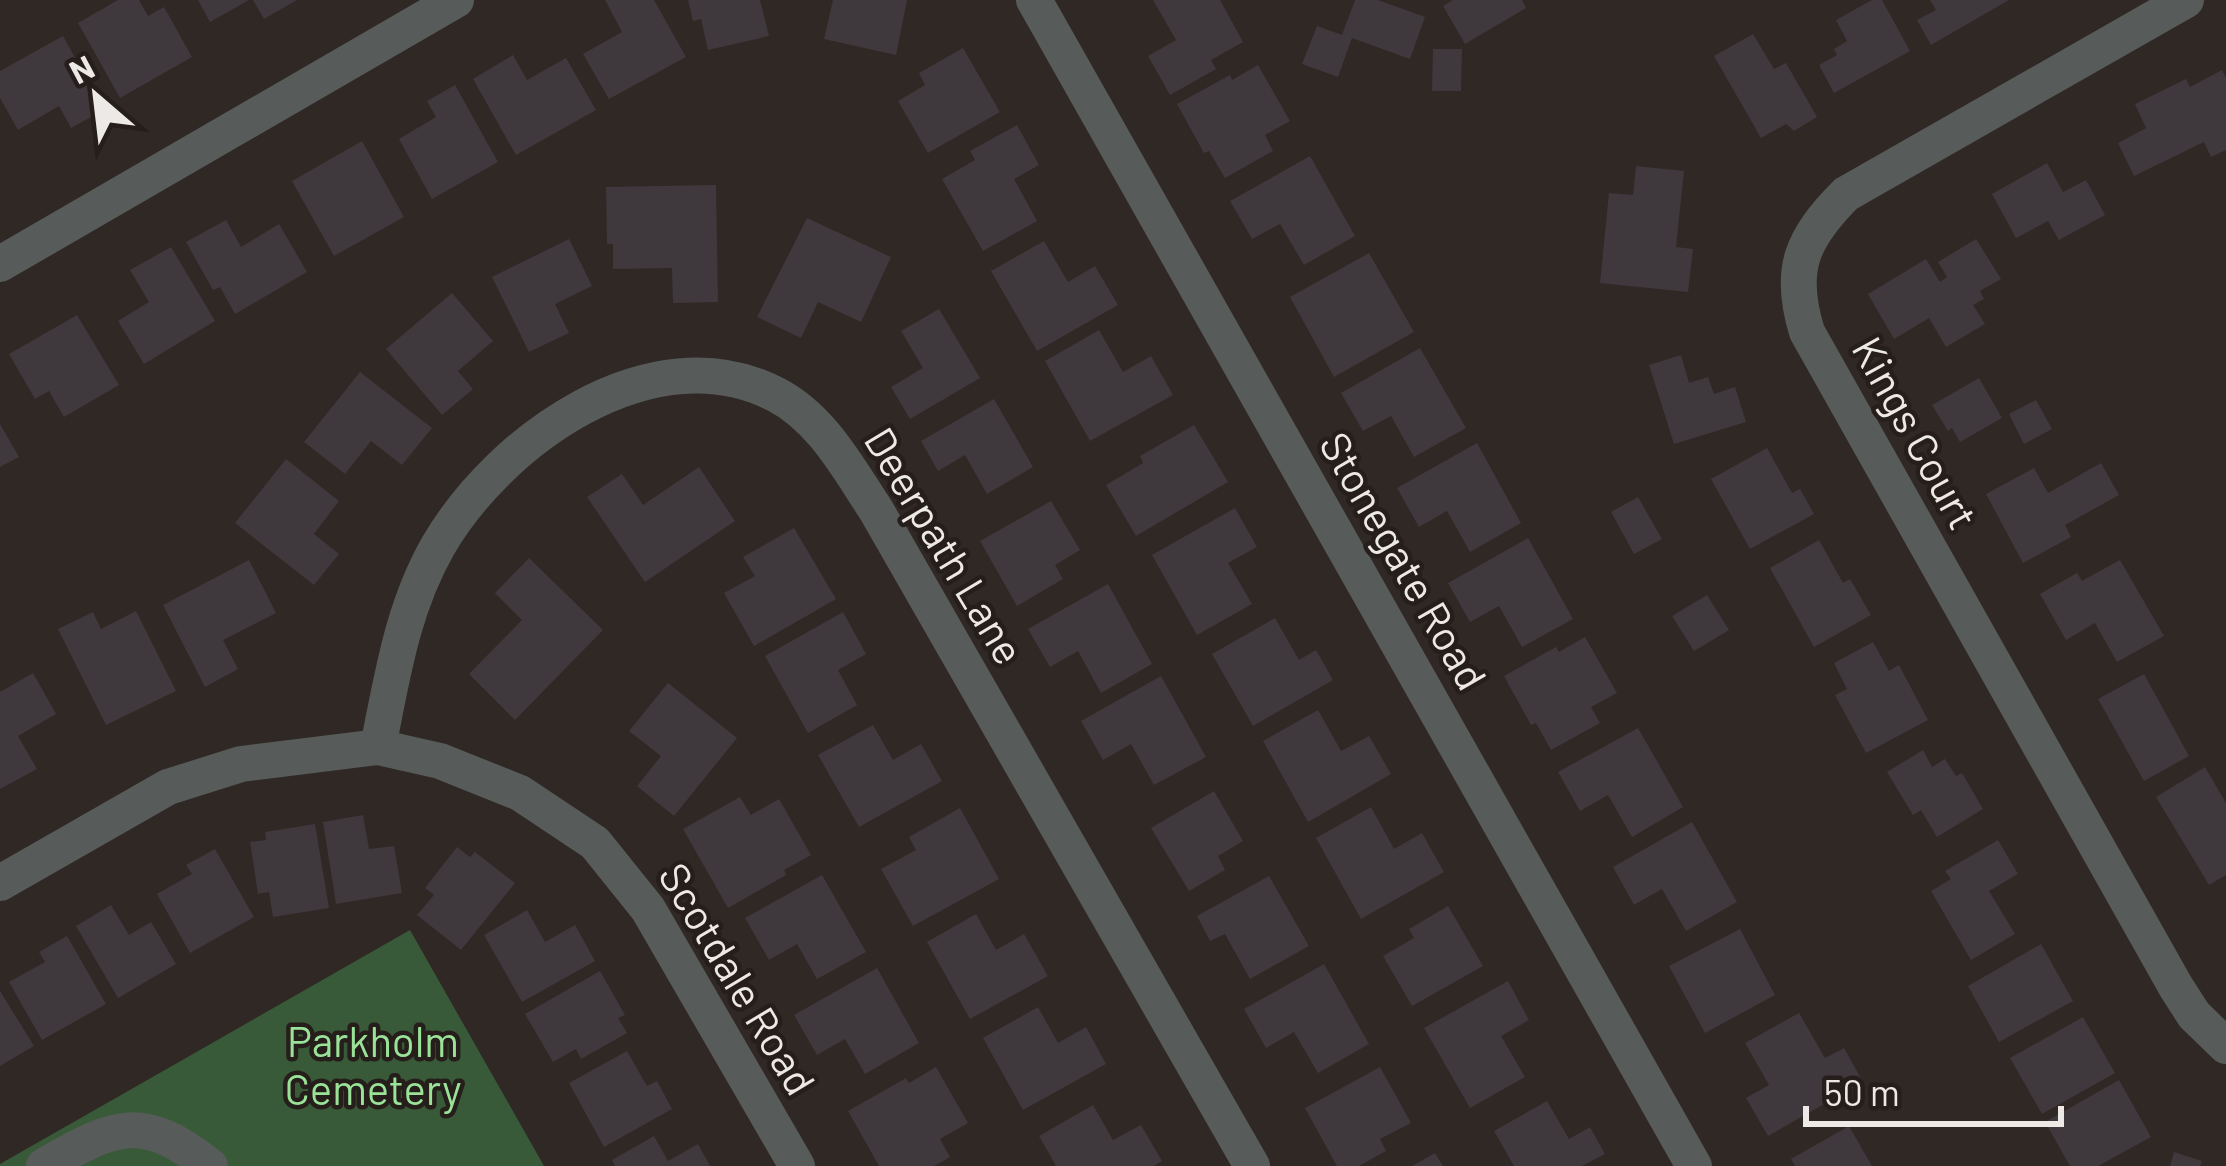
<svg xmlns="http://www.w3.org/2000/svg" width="2226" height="1166" viewBox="0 0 2226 1166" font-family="Barlow,sans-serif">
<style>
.green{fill:#395a38}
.building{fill:#3f393e}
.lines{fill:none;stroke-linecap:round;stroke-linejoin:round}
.minor{stroke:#575b59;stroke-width:36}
.labels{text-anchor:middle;stroke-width:9;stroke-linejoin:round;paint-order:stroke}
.street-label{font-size:42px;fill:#ede9e6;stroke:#251e1b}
.park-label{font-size:42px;fill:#9ae298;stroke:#251e1b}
</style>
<rect width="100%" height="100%" fill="#2f2825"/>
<!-- green -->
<path class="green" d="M410 930 544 1166H0V1164Z"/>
<!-- building -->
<path class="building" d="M118 0H139L148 16 164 7 192 57 120 98 78 23Z
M198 0H249L210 22Z
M253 0H297L264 19Z
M605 0H654L686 57 609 99 583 54 622 32Z
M688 0H760L769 36 708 50 701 19 693 21Z
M833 0H907L896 55 824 39Z
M1153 0H1220L1243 42 1211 60 1216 69 1170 95 1148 56 1176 40Z
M1355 0H1378L1425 17 1410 59 1352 38 1338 77 1302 64 1317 26 1342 35Z
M1453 0H1522L1526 8 1465 44 1443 6Z
M1872 0H1882L1910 51 1834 93 1819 65 1837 55 1834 49 1847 41 1836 20Z
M1930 0H2009L1931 45 1917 20 1936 10Z
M1753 34 1774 69 1786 63 1817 117 1794 131 1786 124 1761 138 1714 56Z
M63 36 104 110 71 128 59 106 18 130 0 98V71Z
M963 48 1000 112 928 153 898 101 925 85 919 73Z
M1433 49H1462L1461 91H1432Z
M513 55 527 80 566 58 596 110 516 155 473 79Z
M1258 65 1290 121 1265 135 1273 151 1225 178 1209 151 1204 153 1177 104 1230 75 1232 80Z
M2222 70 2226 78V150L2211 157 2204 142 2134 176 2118 143 2146 128 2135 104 2186 79 2190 87Z
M455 85 498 162 432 199 399 139 436 117 427 101Z
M1017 125 1039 165 1014 179 1037 221 983 251 942 179 975 160 970 151Z
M362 141 404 217 334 256 292 181Z
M1310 156 1355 236 1304 265 1280 224 1252 239 1230 201Z
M2047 163 2063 192 2086 180 2105 215 2059 240 2048 221 2016 238 1992 194Z
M1636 166 1684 171 1676 247 1693 249 1688 292 1600 283 1609 193 1633 195Z
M716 185 718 302 673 303 672 268 613 269V244H607L606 187Z
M807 218 891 257 861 322 818 302 801 338 757 317Z
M226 220 241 247 279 224 307 272 235 314 220 287 213 290 186 242Z
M569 239 592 286 555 304 569 333 529 352 492 277Z
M1976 239 2001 279 1980 291 1984 299 1973 305 1985 324 1946 347 1929 318 1894 339 1868 294 1926 259 1940 282 1947 277 1938 262Z
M1044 241 1068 282 1095 266 1118 305 1037 351 991 271Z
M171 247 215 321 144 364 118 321 149 302 130 270Z
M1369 253 1414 332 1334 377 1290 297Z
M452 293 493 341 458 371 473 389 442 415 386 349Z
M939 309 980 378 910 419 891 387 923 368 901 331Z
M77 315 119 385 64 417 49 391 35 399 9 354Z
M1099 330 1123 372 1151 356 1173 395 1090 441 1045 361Z
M1420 348 1466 428 1414 457 1391 416 1363 431 1341 393Z
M1681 355 1689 383 1708 377 1714 394 1735 387 1746 422 1674 444 1649 365Z
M360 372 432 428 402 465 371 441 345 474 304 442Z
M1979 378 2002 418 1960 442 1952 428 1948 431 1932 405Z
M994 399 1033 467 987 494 965 455 938 471 921 441Z
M2036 400 2052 429 2024 444 2009 414Z
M0 424 19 457 0 467Z
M1194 425 1228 482 1136 536 1106 485 1143 463 1140 456Z
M1477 443 1521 523 1470 552 1447 511 1419 527 1397 488Z
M1767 448 1792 493 1800 489 1814 514 1750 549 1711 479Z
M286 459 339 501 314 534 339 554 314 585 235 523Z
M2101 463 2119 495 2065 525 2071 537 2023 563 1986 494 2034 468 2048 493Z
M699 467 735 521 645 582 587 497 622 474 643 505Z
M1638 497 1662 539 1634 554 1611 512Z
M1051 501 1080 550 1055 565 1063 579 1017 606 980 541Z
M1235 508 1257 547 1228 563 1252 604 1197 635 1152 555Z
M794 528 836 599 754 646 724 593 755 576 743 557Z
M1528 538 1573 619 1522 647 1499 606 1470 622 1448 583Z
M1819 540 1843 583 1850 579 1871 615 1814 647 1770 568Z
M529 558 603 630 515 720 469 674 522 620 495 593Z
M249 560 276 613 223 640 238 669 205 687 163 605Z
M2120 560 2164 636 2117 662 2095 623 2066 640 2040 594 2077 573 2082 581Z
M1108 584 1152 664 1101 693 1078 651 1050 667 1028 629Z
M1707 595 1729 630 1694 651 1672 616Z
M136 611 176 691 106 725 58 629 93 612 101 629Z
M843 612 866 654 838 670 857 705 808 733 765 656Z
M1275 618 1299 660 1316 650 1333 680 1253 726 1212 654Z
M1585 637 1617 693 1591 707 1600 723 1551 750 1536 723 1531 725 1504 676 1556 647 1559 652Z
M1873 642 1889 671 1899 665 1928 720 1866 753 1835 695 1847 689 1834 663Z
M33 673 56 714 18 736 37 769 0 789V692Z
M2144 674 2189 756 2144 781 2098 699Z
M1161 676 1206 757 1154 785 1131 744 1103 760 1081 721Z
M668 683 737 738 674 816 637 786 661 756 629 731Z
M1318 710 1341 751 1369 736 1391 774 1308 822 1263 741Z
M873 725 893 760 921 744 942 781 859 827 818 755Z
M1638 728 1683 807 1632 837 1608 795 1580 811 1558 772Z
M1923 750 1932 767 1945 759 1956 776 1962 773 1983 809 1937 837 1921 810 1913 815 1887 772Z
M2205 767 2226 803V875L2209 885 2156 797Z
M1214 791 1243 841 1218 856 1225 870 1189 891 1151 828Z
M740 797 751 815 779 799 811 855 784 870 786 875 728 908 683 829Z
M1371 807 1394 849 1422 833 1444 872 1361 919 1316 838Z
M960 808 999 879 913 926 881 869 916 850 909 837Z
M363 815 369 849 394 846 402 893 336 904 323 822Z
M1692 822 1737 902 1686 931 1662 889 1634 905 1613 867Z
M315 824 329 908 273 917 269 892 258 894 250 842 266 840 265 832Z
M1998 840 2018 874 1989 891 2015 934 1971 960 1931 891 1951 879 1945 871Z
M457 847 470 857 475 852 515 883 461 950 417 915 434 895 425 888Z
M215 849 254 917 190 953 157 894 192 874 186 865Z
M822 875 866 952 817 979 797 944 769 960 745 918Z
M1269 876 1309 946 1250 979 1225 934 1210 941 1197 916Z
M111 905 129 935 151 922 176 964 118 998 76 926Z
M1448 906 1483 966 1412 1006 1383 956 1414 938 1409 929Z
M527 910 545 942 575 925 595 961 522 1002 484 935Z
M976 914 996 950 1024 934 1048 976 970 1019 927 942Z
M1740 929 1775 995 1705 1033 1669 966Z
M67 936 106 1004 42 1040 9 982 45 962 39 952Z
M2041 944 2073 1001 1999 1042 1968 986Z
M1324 964 1369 1044 1318 1073 1294 1032 1266 1048 1244 1009Z
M877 968 919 1043 865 1074 845 1039 817 1055 794 1015Z
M600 971 625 1015 618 1018 627 1033 581 1059 576 1049 553 1062 525 1014Z
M1508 981 1529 1020 1501 1036 1525 1077 1470 1108 1424 1028Z
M0 991 34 1046 0 1066Z
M1038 1007 1058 1043 1086 1027 1106 1064 1023 1110 983 1038Z
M1799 1013 1825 1058 1844 1048 1863 1082 1768 1136 1746 1098 1769 1085 1745 1043Z
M2083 1017 2115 1073 2042 1114 2010 1058Z
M627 1051 647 1086 657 1081 672 1109 604 1147 569 1083Z
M936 1067 968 1123 940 1139 950 1157 934 1166H879L848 1111 906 1078 909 1083Z
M1380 1067 1411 1123 1380 1139 1386 1151 1359 1166H1337L1305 1108Z
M2119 1080 2151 1137 2098 1166H2070L2045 1122Z
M1547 1101 1569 1139 1590 1127 1605 1154 1582 1166H1514L1494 1131Z
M1093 1105 1113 1140 1141 1125 1162 1161 1154 1166H1056L1039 1136Z
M1849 1126 1872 1166H1795L1791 1159Z
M654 1136 668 1161 698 1144 710 1166H615L612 1160Z
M2174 1152 2202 1161 2200 1166H2170Z
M1435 1153 1443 1166H1412Z"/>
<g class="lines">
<!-- minor -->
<path class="minor" d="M1034 0 1694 1166
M2186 0 1846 194C1801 239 1788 270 1807 332L2176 987 2194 1015 2226 1046
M0 264 456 0
M378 747C392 678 402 609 438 546 499 441 651 331 775 394 822 418 848 468 876 510L1252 1166
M0 883 168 787 241 764 378 747 440 761 520 793 595 843 648 909 797 1166
M44 1166C115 1125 142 1112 210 1166"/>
</g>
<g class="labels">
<!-- street labels -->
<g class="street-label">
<text transform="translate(1915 433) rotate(61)" y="15">Kings Court</text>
<text transform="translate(944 546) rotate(59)" y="15">Deerpath Lane</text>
<text transform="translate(1403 561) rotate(60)" y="15">Stonegate Road</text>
<text transform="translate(737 979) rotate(59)" y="15">Scotdale Road</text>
</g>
<!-- park labels -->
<g class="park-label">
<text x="373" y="1057">Parkholm<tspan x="373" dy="48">Cemetery</tspan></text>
</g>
</g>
<!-- north arrow -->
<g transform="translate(96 96) rotate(332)" stroke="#251e1b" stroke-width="9" paint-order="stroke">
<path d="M0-9L21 45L0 30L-21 45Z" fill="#ede9e6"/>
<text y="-18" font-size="33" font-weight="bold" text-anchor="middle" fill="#ede9e6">N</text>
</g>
<!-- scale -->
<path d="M1806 1106v18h255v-18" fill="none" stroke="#ede9e6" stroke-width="6"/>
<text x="1824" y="1106" font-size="36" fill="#ede9e6" stroke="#251e1b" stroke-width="9" paint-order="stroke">50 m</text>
</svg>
